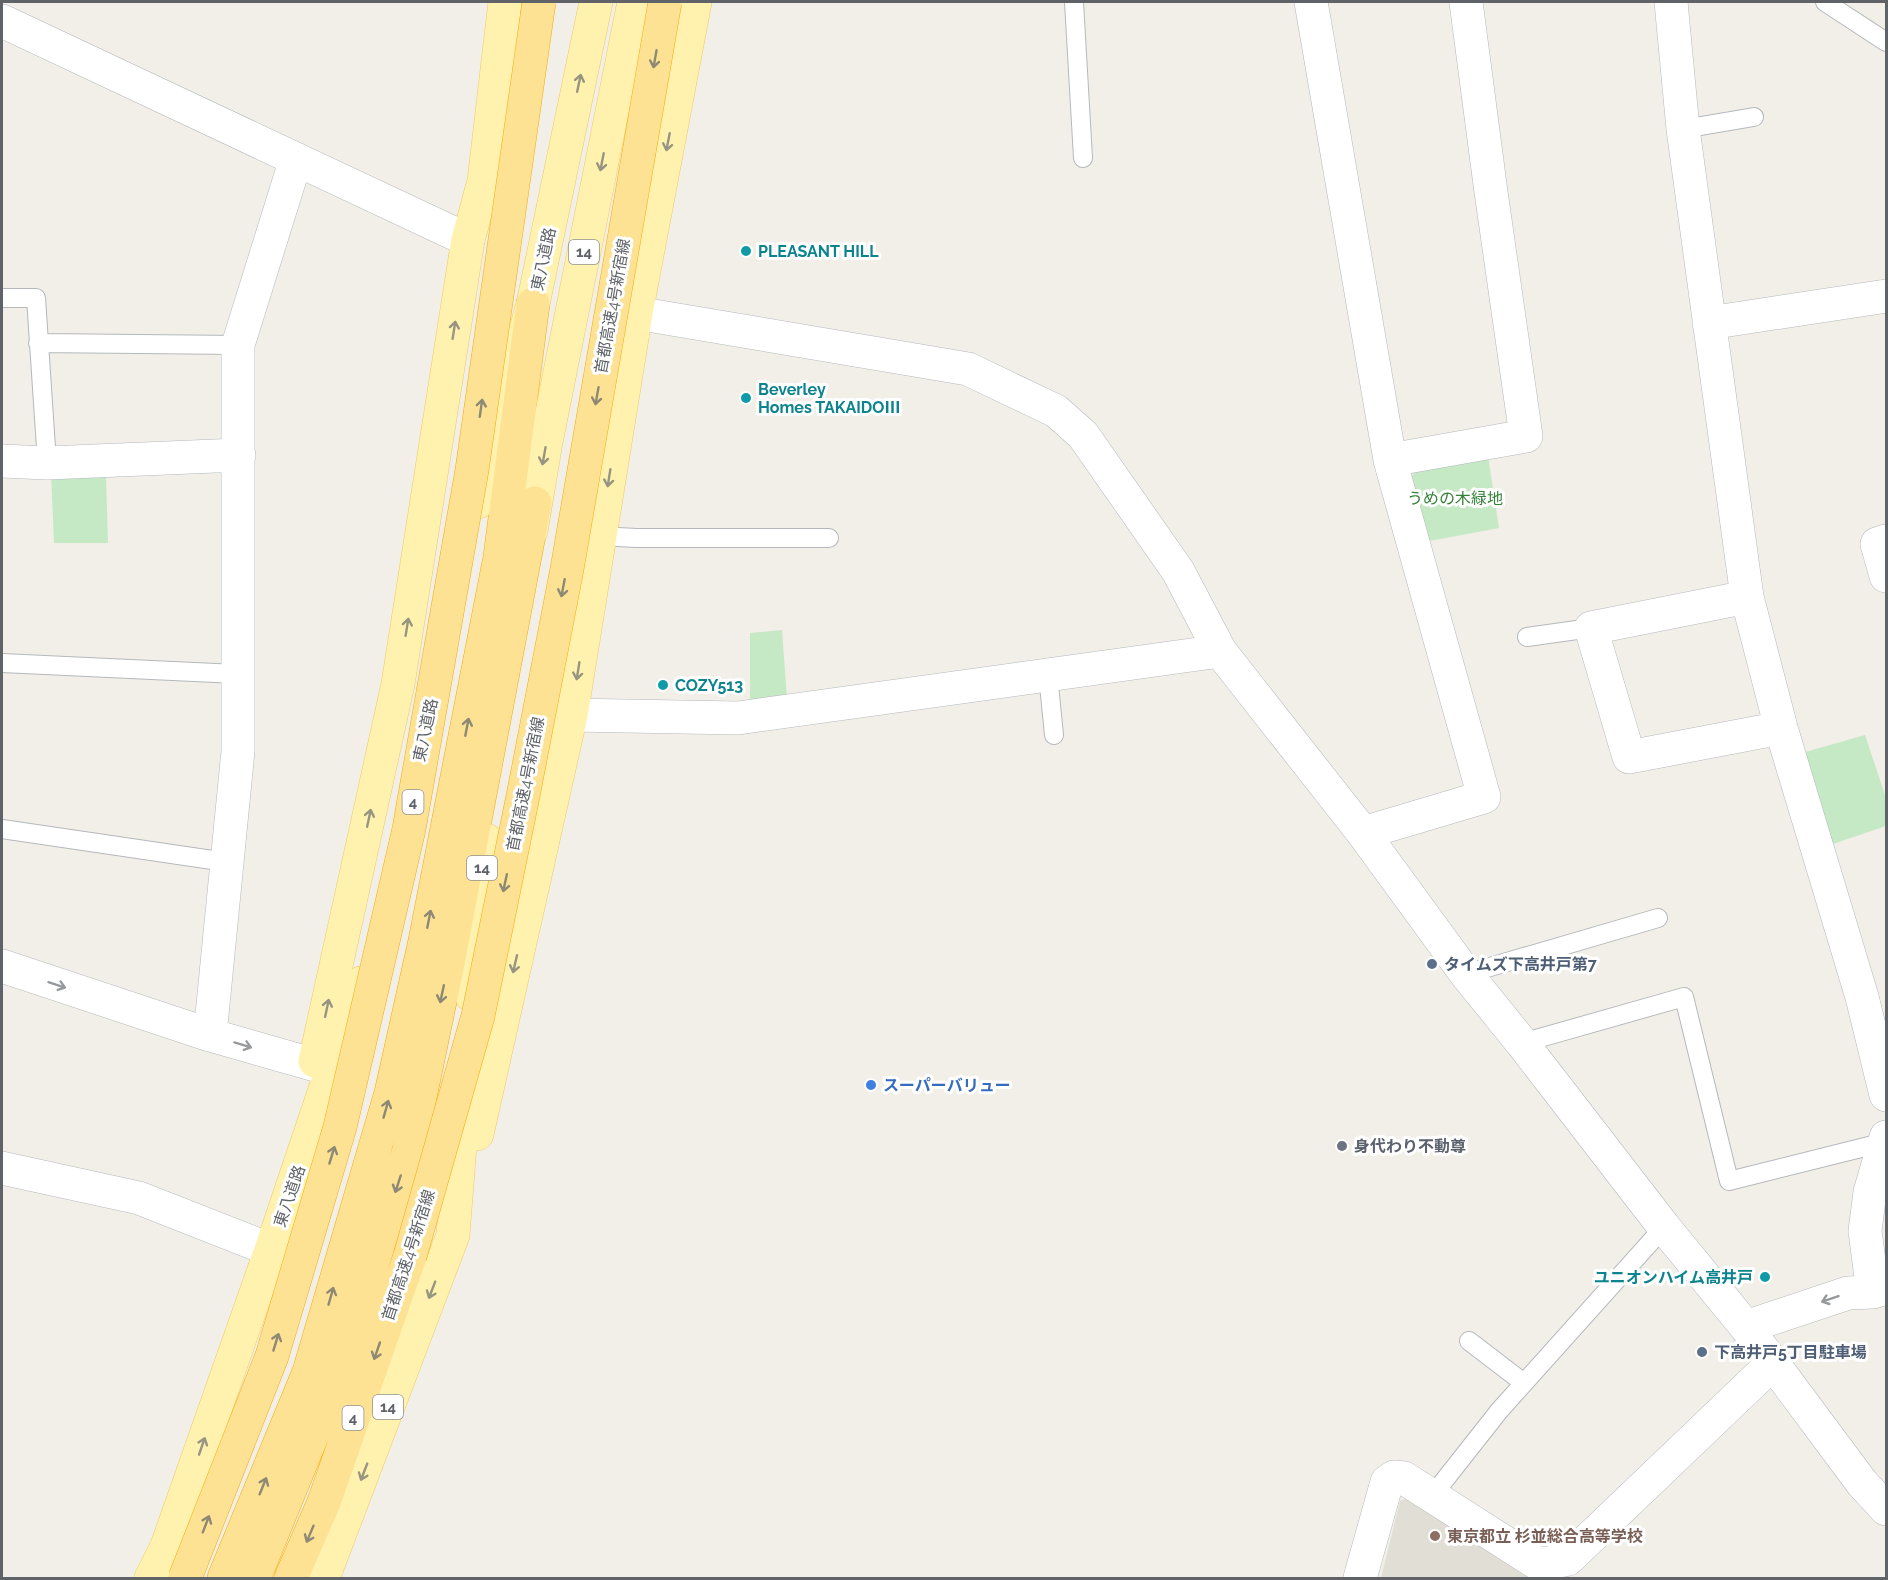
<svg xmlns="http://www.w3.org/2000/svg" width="1888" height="1580" viewBox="0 0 1888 1580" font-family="Raleway,'Noto Sans JP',sans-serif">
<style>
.education{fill:#e1ded6}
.green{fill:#c5e8c5}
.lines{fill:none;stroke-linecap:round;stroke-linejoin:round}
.lane-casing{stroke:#b5b8bc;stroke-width:20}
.street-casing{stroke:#b5b8bc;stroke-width:34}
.primary-casing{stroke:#f2c960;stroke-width:34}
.highway-casing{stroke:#f9ab00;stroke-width:34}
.lane{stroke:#fff;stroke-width:18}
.street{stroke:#fff;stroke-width:33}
.primary{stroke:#fff2af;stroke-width:33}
.highway{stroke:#fde293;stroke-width:33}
.highway-bridge-casing{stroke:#f9ab00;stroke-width:34;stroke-linecap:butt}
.highway-bridge{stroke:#fde293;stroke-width:33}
.oneway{stroke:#8e8975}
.oneway2{stroke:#979581}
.oneway3{stroke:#979a9d}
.culture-dot{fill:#0f9aa8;stroke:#fff;stroke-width:2}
.service-dot{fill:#5c6f8a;stroke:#fff;stroke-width:2}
.shop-dot{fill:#3f7fe0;stroke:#fff;stroke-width:2}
.worship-dot{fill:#6b7280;stroke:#fff;stroke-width:2}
.education-dot{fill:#8d6e63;stroke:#fff;stroke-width:2}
.labels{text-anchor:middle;stroke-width:6;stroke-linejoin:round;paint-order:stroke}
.shield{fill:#fff;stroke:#8f9295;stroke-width:1.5}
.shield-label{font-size:15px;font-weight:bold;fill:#5f6368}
.culture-label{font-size:16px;font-weight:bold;fill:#0d838f;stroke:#fff;text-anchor:start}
.street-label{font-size:16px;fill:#5f6368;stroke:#fff}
.park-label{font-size:16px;fill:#348238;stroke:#fff}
.service-label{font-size:16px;font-weight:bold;fill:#4e5e75;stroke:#fff;text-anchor:start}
.shop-label{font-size:16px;font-weight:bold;fill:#366cbe;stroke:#fff;text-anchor:start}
.worship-label{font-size:16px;font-weight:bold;fill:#5b616d;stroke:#fff;text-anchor:start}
.education-label{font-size:16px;font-weight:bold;fill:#785e54;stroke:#fff;text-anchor:start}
</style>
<rect width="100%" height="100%" fill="#f1efe8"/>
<!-- education -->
<path class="education" d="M1411 1496 1561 1571 1572 1578H1381L1400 1501Z"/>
<!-- green -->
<path class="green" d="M1488 456 1499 528 1419 543 1407 483 1420 464Z
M51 472 106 476 108 543H54Z
M782 630 787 699 750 704V633Z
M1865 735 1886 798V826L1830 845 1802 753Z"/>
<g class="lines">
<!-- lane casing -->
<g class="lane-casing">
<path id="lane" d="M1074 2 1083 158
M1825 2 1886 42
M1683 129 1754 117
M2 298H36L47 463
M38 343 238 345
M600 536 636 538H829
M1527 637 1591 628
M2 663 237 674
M1048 675 1054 735
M2 829 226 862
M1466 974 1658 918
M1522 1043 1684 997 1729 1181 1885 1142
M1469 1341 1524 1383
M1432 1496 1499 1411 1664 1227"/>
</g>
<!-- street casing -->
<g class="street-casing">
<path id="street" d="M1311 2 1390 460 1484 797 1363 833
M1671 2 1683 129 1747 597 1781 728 1862 997 1886 1095
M2 21 468 240
M636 313 968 369 1056 411 1083 435 1178 571 1220 651 1363 833 1466 974 1522 1043 1664 1227 1746 1327 1862 1483 1886 1509
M1709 323 1886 296
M1390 460 1526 436 1491 192 1466 2
M2 461 47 463 239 455
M1886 541 1877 544 1886 576
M1747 597 1591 628 1629 757 1781 728
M571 715 738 718 1220 651
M2 966 210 1035 315 1065
M210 1035 238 751V345L296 159
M2 1168 139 1198 271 1250
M1873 1292 1865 1231 1870 1192 1886 1137
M1746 1327 1848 1293 1873 1292 1886 1288
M1360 1578 1387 1482 1394 1477 1404 1478 1540 1565 1568 1559 1773 1363"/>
</g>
<!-- primary casing -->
<g class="primary-casing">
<path id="primary" d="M478 502 533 304 596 2
M531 531 546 442 634 2
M471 995 480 884 486 840
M315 1061 398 684 468 240 484 181 505 2
M477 1134 571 715 636 313 695 2
M151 1578 167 1546 271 1250 361 983
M323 1578 453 1235 464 1094"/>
</g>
<!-- highway casing -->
<g class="highway-casing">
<path id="highway" d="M224 1578 309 1372 391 1093 425 941 500 557 533 304
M254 1578 334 1382 409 1150 449 958 535 503
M291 1578 324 1502 410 1256"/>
</g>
<!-- lane -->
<use href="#lane" class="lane"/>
<!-- street -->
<use href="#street" class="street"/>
<!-- primary -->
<use href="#primary" class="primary"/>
<!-- highway -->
<use href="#highway" class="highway"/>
<!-- highway-bridge casing -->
<g class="highway-bridge-casing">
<path id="highway-bridge" d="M410 1256 478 1016 523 796 567 569 665 2
M185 1578 272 1356 340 1127 409 829 472 470 539 2"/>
</g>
<!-- highway-bridge -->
<use href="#highway-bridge" class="highway-bridge"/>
</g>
<!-- one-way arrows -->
<defs><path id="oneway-shaft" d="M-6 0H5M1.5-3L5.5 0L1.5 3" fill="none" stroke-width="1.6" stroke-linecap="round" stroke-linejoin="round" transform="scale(1.5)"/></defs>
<g class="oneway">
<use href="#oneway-shaft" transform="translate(655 59) rotate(100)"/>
<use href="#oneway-shaft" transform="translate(597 396) rotate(100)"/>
<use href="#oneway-shaft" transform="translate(481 408) rotate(-82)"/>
<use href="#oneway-shaft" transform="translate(563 588) rotate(101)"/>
<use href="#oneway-shaft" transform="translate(467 727) rotate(-79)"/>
<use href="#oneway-shaft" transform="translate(505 883) rotate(102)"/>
<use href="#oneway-shaft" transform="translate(429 919) rotate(-79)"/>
<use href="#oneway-shaft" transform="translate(442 994) rotate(102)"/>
<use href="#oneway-shaft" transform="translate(386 1109) rotate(-74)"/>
<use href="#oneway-shaft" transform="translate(332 1155) rotate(-73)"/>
<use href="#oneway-shaft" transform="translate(398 1184) rotate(108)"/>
<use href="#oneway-shaft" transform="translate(331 1296) rotate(-74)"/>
<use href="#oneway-shaft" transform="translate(276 1342) rotate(-73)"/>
<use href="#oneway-shaft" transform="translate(377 1351) rotate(109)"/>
<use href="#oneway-shaft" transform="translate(263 1486) rotate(-68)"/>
<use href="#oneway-shaft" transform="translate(206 1524) rotate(-69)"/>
<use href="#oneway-shaft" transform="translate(310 1534) rotate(113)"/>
</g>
<g class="oneway2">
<use href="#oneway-shaft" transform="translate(579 83) rotate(-78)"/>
<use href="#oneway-shaft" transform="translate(668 142) rotate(101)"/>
<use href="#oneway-shaft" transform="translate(602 162) rotate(101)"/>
<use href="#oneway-shaft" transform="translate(454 330) rotate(-81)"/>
<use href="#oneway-shaft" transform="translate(544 456) rotate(100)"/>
<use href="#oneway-shaft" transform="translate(609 478) rotate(99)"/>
<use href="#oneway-shaft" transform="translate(407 627) rotate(-81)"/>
<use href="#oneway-shaft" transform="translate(578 671) rotate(99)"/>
<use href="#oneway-shaft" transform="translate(369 818) rotate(-78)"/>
<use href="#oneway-shaft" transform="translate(515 964) rotate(103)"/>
<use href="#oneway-shaft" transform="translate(327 1008) rotate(-78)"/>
<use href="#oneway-shaft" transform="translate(432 1290) rotate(111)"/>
<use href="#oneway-shaft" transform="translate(202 1446) rotate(-71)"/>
<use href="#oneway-shaft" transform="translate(364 1472) rotate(111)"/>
</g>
<g class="oneway3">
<use href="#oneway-shaft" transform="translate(57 985) rotate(18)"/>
<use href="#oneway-shaft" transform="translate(243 1045) rotate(17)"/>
<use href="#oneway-shaft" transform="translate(1830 1299) rotate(161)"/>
</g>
<!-- markers -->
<g class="culture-dot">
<circle cx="746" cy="251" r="6"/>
<circle cx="746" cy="398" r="6"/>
<circle cx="663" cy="685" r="6"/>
<circle cx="1765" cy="1277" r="6"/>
</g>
<g class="service-dot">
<circle cx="1432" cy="964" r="6"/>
<circle cx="1702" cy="1352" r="6"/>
</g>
<circle class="shop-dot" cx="871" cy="1085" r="6"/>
<circle class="worship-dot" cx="1342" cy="1146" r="6"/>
<circle class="education-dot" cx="1435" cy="1536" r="6"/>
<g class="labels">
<!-- shield labels -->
<g class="shield">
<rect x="569" y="240" width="30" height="24" rx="4.5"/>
<rect x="402.5" y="790" width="21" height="24" rx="4.5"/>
<rect x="467" y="856" width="30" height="24" rx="4.5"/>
<rect x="373" y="1395" width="30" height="24" rx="4.5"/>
<rect x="342.5" y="1406" width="21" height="24" rx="4.5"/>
</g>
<g class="shield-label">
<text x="584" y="257">14</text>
<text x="413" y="807">4</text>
<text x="482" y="873">14</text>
<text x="388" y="1412">14</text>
<text x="353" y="1423">4</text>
</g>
<!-- culture labels -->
<g class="culture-label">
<text x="758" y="257">PLEASANT HILL</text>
<text x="758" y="395">Beverley<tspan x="758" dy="18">Homes TAKAIDOⅢ</tspan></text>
<text x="675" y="691">COZY513</text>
<text x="1753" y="1283" text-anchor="end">ユニオンハイム高井戸</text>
</g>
<!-- street labels -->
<g class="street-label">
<text transform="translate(543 259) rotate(-78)" y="6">東八道路</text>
<text transform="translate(612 306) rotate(-80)" y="6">首都高速4号新宿線</text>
<text transform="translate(425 730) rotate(-78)" y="6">東八道路</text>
<text transform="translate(525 784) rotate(-79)" y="6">首都高速4号新宿線</text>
<text transform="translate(289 1196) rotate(-71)" y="6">東八道路</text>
<text transform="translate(408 1255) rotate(-72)" y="6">首都高速4号新宿線</text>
</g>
<!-- park labels -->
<g class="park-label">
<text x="1455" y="504">うめの木緑地</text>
</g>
<!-- service labels -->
<g class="service-label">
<text x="1444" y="970">タイムズ下高井戸第7</text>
<text x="1714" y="1358">下高井戸5丁目駐車場</text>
</g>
<!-- shop labels -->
<g class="shop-label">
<text x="883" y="1091">スーパーバリュー</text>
</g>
<!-- worship labels -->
<g class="worship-label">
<text x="1354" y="1152">身代わり不動尊</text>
</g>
<!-- education labels -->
<g class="education-label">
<text x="1447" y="1542">東京都立 杉並総合高等学校</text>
</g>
</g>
<!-- border -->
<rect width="1888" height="1580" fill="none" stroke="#5f6368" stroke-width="6"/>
</svg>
